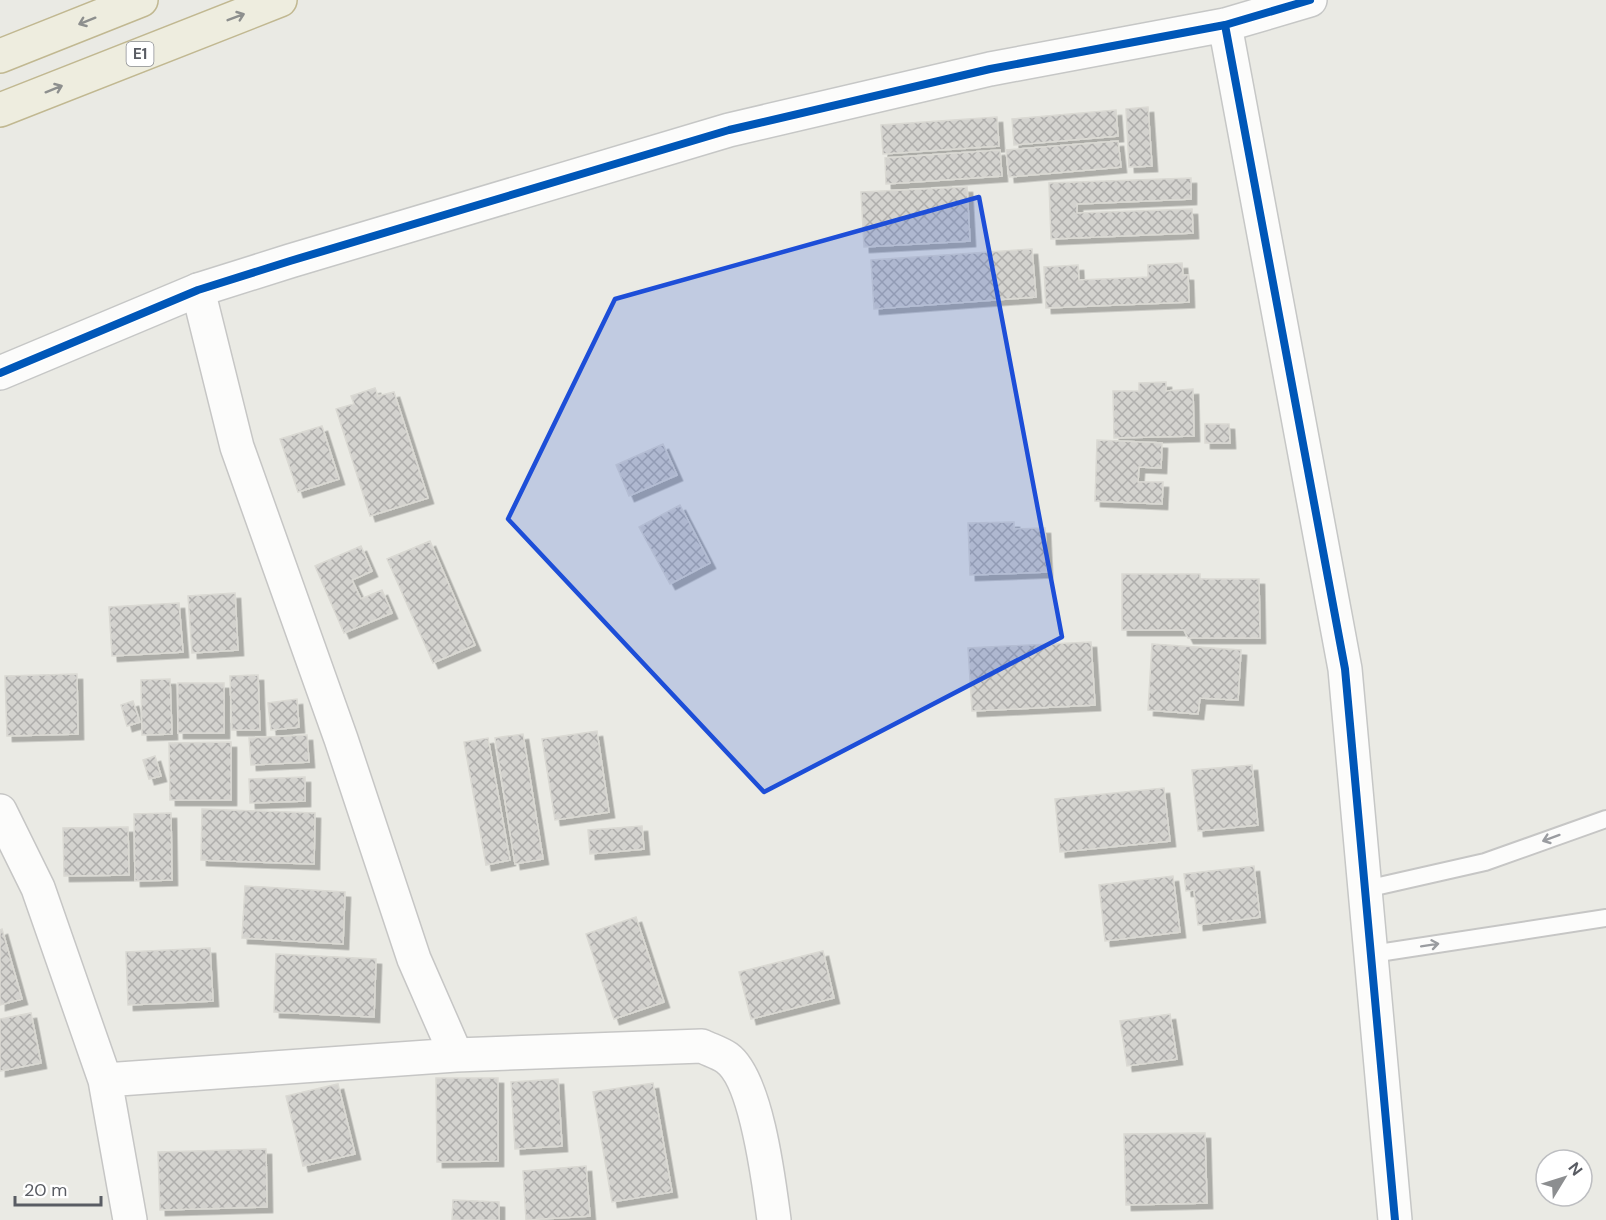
<svg xmlns="http://www.w3.org/2000/svg" width="1606" height="1220" viewBox="0 0 1606 1220" font-family="'DM Sans',sans-serif">
<style>
.building{fill:url(#building-cross-hatch);stroke:#dad9d3;stroke-width:1.5;filter:url(#shadow)}
.lines{fill:none;stroke-linecap:round;stroke-linejoin:round}
.lane-casing{stroke:#c6c6c5;stroke-width:20}
.street-casing{stroke:#c6c6c5;stroke-width:36}
.secondary-casing{stroke:#c6c7c6;stroke-width:36}
.highway-casing{stroke:#c1b891;stroke-width:36}
.lane{stroke:#fcfcfb;stroke-width:16}
.street{stroke:#fcfcfb;stroke-width:33}
.secondary{stroke:#fcfcfb;stroke-width:33}
.highway{stroke:#eeeddf;stroke-width:33}
.cycleway-casing{stroke:#fff;stroke-width:11}
.cycleway{stroke:#0057b8;stroke-width:8}
.oneway{stroke:#8d8f8e}
.oneway2{stroke:#9a9ca0}
.marked{fill:#1d4ed8;fill-opacity:0.2;stroke:#1d4ed8;stroke-width:4.5;stroke-linejoin:round}
.labels{text-anchor:middle;stroke-width:5;stroke-linejoin:round;paint-order:stroke}
.shield{fill:#fff;stroke:#8b8d92;stroke-width:1.5}
.shield-label{font-size:15px;font-weight:bold;fill:#595c63}
</style>
<defs>
<pattern id="building-cross-hatch" width="8" height="8" patternUnits="userSpaceOnUse" patternTransform="scale(1.5)"><rect width="8" height="8" fill="#d4d3cf"/><path d="M0 0l8 8M0 8l8-8" fill="none" stroke="#afaeac"/></pattern>
<filter id="shadow"><feDropShadow dx="5.5" dy="5.5" stdDeviation="0" flood-color="#0004"/></filter>
</defs>
<rect width="100%" height="100%" fill="#eaeae4"/>
<!-- building -->
<path class="building" d="M1148 107 1152 166 1129 167 1126 109Z
M1116 110 1118 136 1014 145 1012 119Z
M997 117 999 146 883 154 881 125Z
M1118 141 1121 167 1009 177 1006 150Z
M1000 150 1002 176 886 184 885 158Z
M1191 178V199L1077 204V213L1192 209 1193 233 1051 239 1049 183Z
M967 187 970 241 864 247 861 192Z
M1032 249 1036 297 874 309 871 260Z
M1182 263 1183 275H1188L1189 302 1046 308 1044 267 1078 265 1079 280 1148 277V265Z
M1166 382V391L1193 389 1194 436 1114 438 1113 391H1139V383Z
M375 388 378 396 394 392 428 498 370 516 336 409 354 404 351 396Z
M1205 424H1229L1230 443H1205Z
M322 426 339 479 298 492 280 439Z
M1097 440 1162 443 1161 468 1139 467 1138 482H1163L1162 504 1095 501Z
M663 444 677 475 629 496 616 465Z
M680 505 710 563 670 584 639 527Z
M1014 522V529L1045 528 1047 572 970 575 968 523Z
M430 541 475 645 433 663 387 559Z
M361 546 372 571 352 580 361 599 382 590 392 613 344 633 315 566Z
M1122 574H1200V579H1259L1260 638H1188L1184 630H1122Z
M235 593 238 650 192 653 188 596Z
M179 603 183 652 112 656 109 607Z
M1091 642 1095 705 972 711 968 648Z
M1152 644 1241 650 1238 700 1200 698 1198 714 1148 710Z
M77 674 78 734 7 736 5 676Z
M258 675 260 730H232L230 676Z
M170 679 172 734 142 735 141 680Z
M178 683H224V733H178Z
M297 699 299 727 271 730 268 703Z
M133 701 140 722 127 726 121 705Z
M597 731 609 812 555 820 542 739Z
M523 734 543 859 515 864 495 738Z
M307 735 309 762 251 765 249 738Z
M488 738 510 860 486 865 464 742Z
M231 742V800H170L169 743Z
M155 756 161 776 149 779 143 760Z
M1252 765 1258 825 1198 831 1192 770Z
M305 777V801L250 803 249 779Z
M1164 788 1170 841 1060 852 1055 799Z
M202 809 315 813 314 864 201 860Z
M171 813 172 880 135 881 134 814Z
M642 826 644 849 590 854 588 830Z
M128 827 129 875 64 876 63 828Z
M1254 866 1260 917 1198 925 1194 890 1186 891 1184 874Z
M1173 876 1180 932 1105 941 1099 885Z
M245 886 345 892 343 944 242 938Z
M636 917 664 1002 614 1019 586 934Z
M2 929 22 999 0 1005V930Z
M210 948 213 1001 128 1005 126 952Z
M823 951 834 998 751 1019 739 972Z
M276 954 376 959 374 1017 274 1012Z
M31 1013 41 1063 0 1071V1019Z
M1170 1014 1177 1059 1127 1066 1120 1021Z
M436 1078H498V1161L437 1162Z
M558 1079 562 1146 515 1149 511 1082Z
M653 1083 672 1192 612 1202 593 1092Z
M338 1084 355 1154 303 1166 286 1096Z
M1205 1133 1207 1203 1126 1205 1124 1134Z
M266 1149 267 1207 160 1210 158 1152Z
M586 1166 590 1216 526 1220 523 1171Z
M453 1200 499 1202V1220H452Z"/>
<g class="lines">
<!-- lane casing -->
<g class="lane-casing">
<path id="lane" d="M1366 889 1485 862 1606 819
M1372 954 1606 918"/>
</g>
<!-- street casing -->
<g class="street-casing">
<path id="street" d="M198 290 237 447 341 739 414 959 456 1055
M0 811 38 888 105 1080 130 1220
M105 1080 456 1055 702 1046C710 1050 720 1053 727 1058 757 1080 769 1183 774 1220"/>
</g>
<!-- secondary casing -->
<g class="secondary-casing">
<path id="secondary" d="M1225 25 1345 669 1395 1220
M0 373 198 290 290 261 729 130 990 69 1225 25 1310 0"/>
</g>
<!-- highway casing -->
<g class="highway-casing">
<path id="highway" d="M0 56 141 0
M0 110 280 0"/>
</g>
<!-- lane -->
<use href="#lane" class="lane"/>
<!-- street -->
<use href="#street" class="street"/>
<!-- secondary -->
<use href="#secondary" class="secondary"/>
<!-- highway -->
<use href="#highway" class="highway"/>
<!-- cycleway casing -->
<g class="cycleway-casing">
<path id="cycleway" d="M1225 25 1345 669 1395 1220
M0 373 198 290 290 261 729 130 990 69 1225 25 1310 0"/>
</g>
<!-- cycleway -->
<use href="#cycleway" class="cycleway"/>
</g>
<!-- one-way arrows -->
<defs><path id="oneway-shaft" d="M-6 0H5M1.5-3L5.5 0L1.5 3" fill="none" stroke-width="1.6" stroke-linecap="round" stroke-linejoin="round" transform="scale(1.5)"/></defs>
<g class="oneway">
<use href="#oneway-shaft" transform="translate(236 17) rotate(-21)"/>
<use href="#oneway-shaft" transform="translate(87 21) rotate(158)"/>
<use href="#oneway-shaft" transform="translate(54 89) rotate(-22)"/>
</g>
<g class="oneway2">
<use href="#oneway-shaft" transform="translate(1551 838) rotate(160)"/>
<use href="#oneway-shaft" transform="translate(1430 945) rotate(-9)"/>
</g>
<!-- marked area -->
<path class="marked" d="M979 197 1062 637 764 792 508 519 615 299Z"/>
<g class="labels">
<!-- shield labels -->
<rect class="shield" x="126.5" y="42" width="27" height="24" rx="4.5"/>
<g class="shield-label">
<text x="140" y="59">E1</text>
</g>
</g>
<!-- north arrow -->
<g transform="translate(1564 1178) rotate(52)"><circle r="28" fill="#ffffff" stroke="#bdbec1" stroke-width="1.5"/>
<path d="M0-4.5L10 22L0 15L-10 22Z" fill="#8c8e90"/>
<text y="-9" font-size="16" font-weight="bold" text-anchor="middle" fill="#595c63">N</text>
</g>
<!-- scale -->
<path d="M15 1196v9h86v-9" fill="none" stroke="#595c63" stroke-width="3"/>
<text x="24" y="1196" font-size="18" fill="#595c63" stroke="#ffffff" stroke-width="4.5" paint-order="stroke">20 m</text>
</svg>
